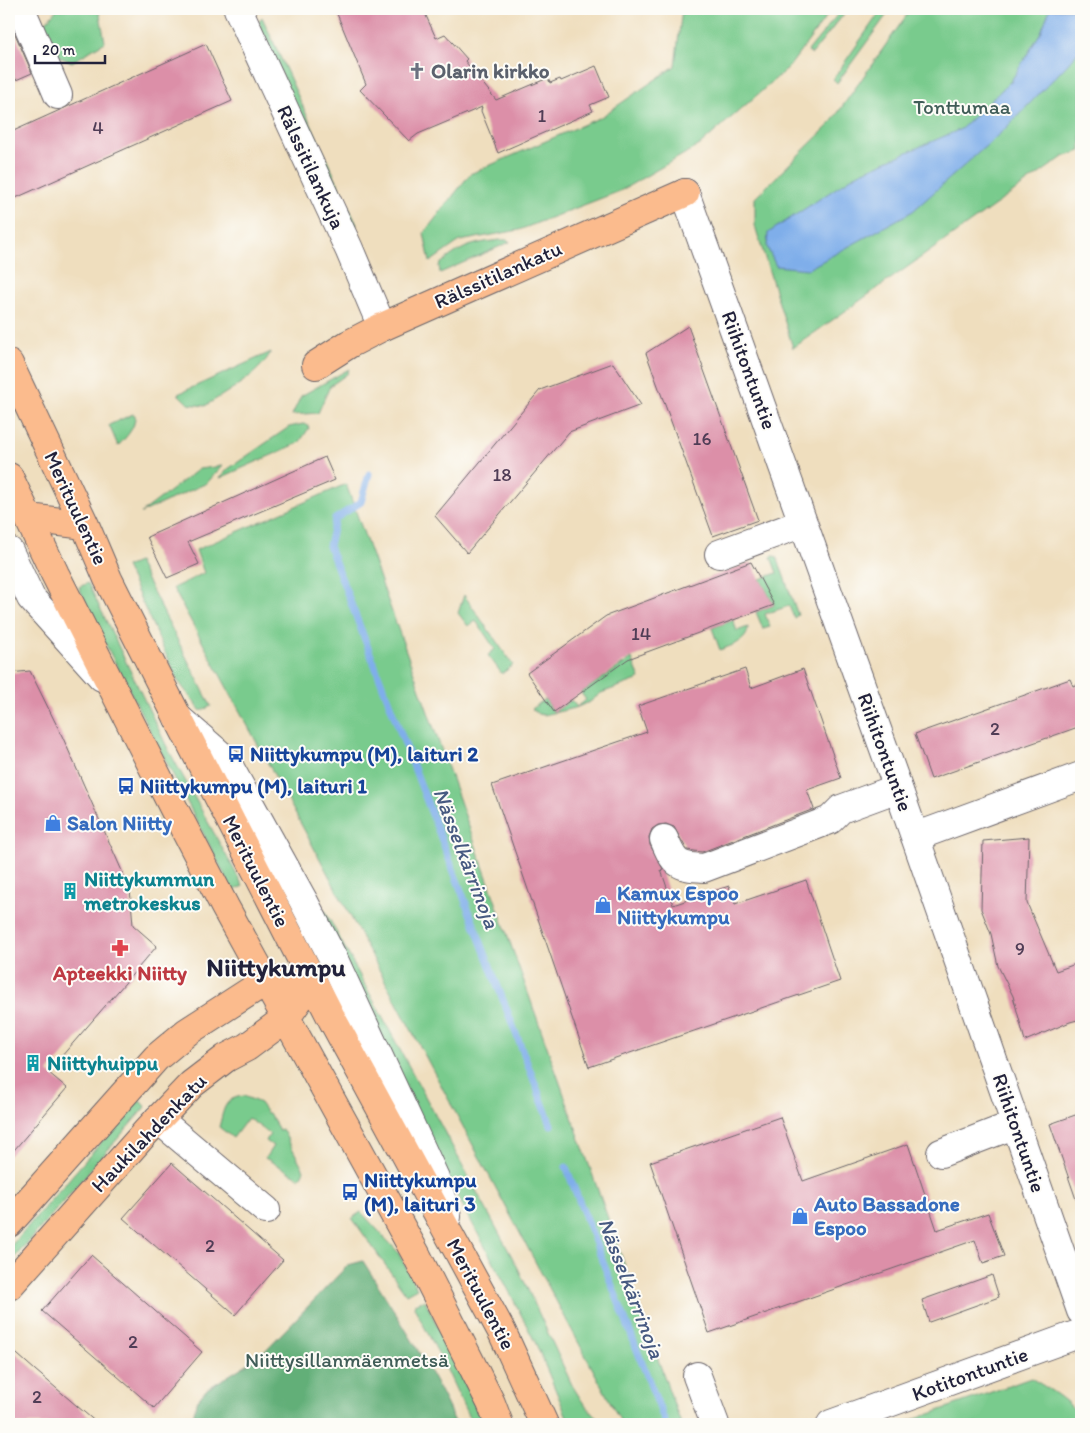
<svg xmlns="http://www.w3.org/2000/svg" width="1090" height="1433" viewBox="0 0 1090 1433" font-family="Itim,sans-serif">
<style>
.green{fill:#79cb8d;stroke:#4e7664}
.forest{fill:#62af78;stroke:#42685a}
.water{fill:#7faeea;stroke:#506892}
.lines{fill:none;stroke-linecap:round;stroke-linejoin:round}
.stream{stroke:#7faeea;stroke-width:7}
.building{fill:#dc8fa8}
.minor-casing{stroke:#6a6469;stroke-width:30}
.major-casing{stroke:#6a6469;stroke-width:30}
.minor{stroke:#fff;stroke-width:28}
.major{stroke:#fbbb8d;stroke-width:28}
.labels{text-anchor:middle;stroke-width:4;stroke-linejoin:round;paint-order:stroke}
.number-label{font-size:19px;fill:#503d56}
.worship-label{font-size:21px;font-weight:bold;fill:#5b616d;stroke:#fdfcf7;text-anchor:start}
.park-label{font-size:21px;fill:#405d58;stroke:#fdfcf7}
.street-label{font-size:21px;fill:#22223b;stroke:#fdfcf7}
.transit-label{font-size:21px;font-weight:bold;fill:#164399;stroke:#fdfcf7;text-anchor:start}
.shop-label{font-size:21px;font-weight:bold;fill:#366cbe;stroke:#fdfcf7;text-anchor:start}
.culture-label{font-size:21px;font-weight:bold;fill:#0d838f;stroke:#fdfcf7;text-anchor:start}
.health-label{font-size:21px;font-weight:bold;fill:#be3a42;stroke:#fdfcf7}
.water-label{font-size:22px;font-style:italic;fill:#475a81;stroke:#fdfcf7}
.district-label{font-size:26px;font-weight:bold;fill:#22223b;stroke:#fdfcf7}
</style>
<rect width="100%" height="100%" fill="#fdfcf7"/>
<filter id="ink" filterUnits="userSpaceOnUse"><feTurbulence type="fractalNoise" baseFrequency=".02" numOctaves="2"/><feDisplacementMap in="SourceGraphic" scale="10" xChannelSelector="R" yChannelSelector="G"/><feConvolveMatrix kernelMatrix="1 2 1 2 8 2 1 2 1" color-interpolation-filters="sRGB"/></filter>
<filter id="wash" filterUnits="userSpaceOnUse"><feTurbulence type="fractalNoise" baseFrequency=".0096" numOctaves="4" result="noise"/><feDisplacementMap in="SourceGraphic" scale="20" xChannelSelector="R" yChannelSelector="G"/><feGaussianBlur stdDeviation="1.12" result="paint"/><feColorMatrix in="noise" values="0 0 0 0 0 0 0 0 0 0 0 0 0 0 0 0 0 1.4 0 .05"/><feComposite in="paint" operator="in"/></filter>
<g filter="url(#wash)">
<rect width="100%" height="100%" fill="#efdebe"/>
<!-- green -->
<path class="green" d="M57 9H99L105 42 72 62 56 56 42 27Z
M682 9H832L789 67 700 145 620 191 519 230 460 241 430 262 424 233 470 174 601 117 675 66Z
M842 9H848L812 54 808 51Z
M882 9H891L837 83 833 79Z
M911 9H1081V151L1063 157 793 348 755 226V198L830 124Z
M262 17 357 225 352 228 261 30 259 21Z
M501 240H508L510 242 440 273 439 265C462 246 472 243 501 240Z
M271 352C258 376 228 391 205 406L188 404 178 394Z
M349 369 347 374 330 386 318 413 292 415 301 396Z
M133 414 135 415C136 428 126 437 118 446L109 425Z
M303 424 307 425 309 428 299 443 220 478 228 469 289 427Z
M222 466 207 483 141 513 199 469Z
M346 484 451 776 681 1424H622L321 861 173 588 204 573 196 550Z
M774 556 777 557 798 615 794 618 789 606 765 614 770 627 763 629 756 612 774 605 760 579 777 573 771 557Z
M138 562 211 706 201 711 178 681 126 567Z
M88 583 168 749 243 886 233 891 91 616 79 587Z
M464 595 513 665 502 674 488 655 495 649 476 621 468 626 458 613Z
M733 620 737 631 748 627C748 642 732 645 720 650L712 628Z
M632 658 640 679 601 693 590 702 575 708 544 715 538 714 532 709 545 699 554 712 571 700 577 707 586 700 581 693Z
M325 911 518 1268 572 1385 582 1401 602 1424H570L536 1344 509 1291 439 1162 316 916Z
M244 1096 260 1103 267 1113H269L279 1130 282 1129 304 1170 300 1178 265 1158 273 1146 266 1141 270 1134 248 1118 233 1138 219 1127C224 1110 223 1098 244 1096Z
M138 1100 146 1106 9 1264V1248Z
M361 1212 398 1252 417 1288 406 1294 352 1218Z
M425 1300 484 1424H472L445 1366 414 1307 415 1304Z
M1031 1378C1045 1387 1081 1406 1081 1424H901Z"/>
<!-- forest -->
<path class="forest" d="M363 1261C396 1314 431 1367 456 1424H192L196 1402 207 1389 260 1356 348 1265Z"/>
<!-- water -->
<path class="water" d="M1050 9H1081V49L1067 65 1004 130 913 211 808 269 776 266 767 247 768 233 859 173 961 129 1011 81 1041 32Z"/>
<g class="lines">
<!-- stream -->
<path class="stream" d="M369 474 361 502 335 519 329 546 551 1125
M566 1167 665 1422"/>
</g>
<g id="blocks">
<!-- building -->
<path class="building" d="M335 9H423L436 38 445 34 467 59 465 61 496 100 548 78 550 83 560 79 561 81 596 66 609 97 590 105 593 111 498 153 481 111 482 107 418 134 409 141 360 90 366 84Z
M9 20 32 73 16 80 9 64Z
M206 44 232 101 9 201V133Z
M688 326 758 520 713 536 646 353Z
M613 363 641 405 569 432 467 553 435 516 540 390Z
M325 457 335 480 188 542 199 564 167 578 147 537Z
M751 562 774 605 628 659 554 712 527 673 606 616Z
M745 669 751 688 803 669 841 778 807 790 814 809 702 852 687 850 674 827 666 824 658 825 652 829 649 837 650 845 663 869 661 870 673 905 729 886 735 904 806 880 840 981 589 1067 492 785 647 732 638 706Z
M30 671 63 738 130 889 133 925 157 946 48 1072 67 1088 9 1156V673Z
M1070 679 1073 686 1081 683V726L931 779 915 734Z
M1029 837 1027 903 1056 971 1081 962V1019L1070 1022 1025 1041 1013 996 998 966 991 934 981 909 983 841Z
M1081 1113V1204L1078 1205 1050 1124Z
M780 1117 803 1181 908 1144 937 1230 988 1213 1004 1256 983 1263 975 1240 709 1333 650 1162Z
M172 1163 283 1260 235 1315 123 1218Z
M91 1255 202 1352 154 1408 42 1311Z
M992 1275 999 1297 929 1322 922 1300Z
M9 1347 35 1370 98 1424H9Z"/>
</g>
</g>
<g filter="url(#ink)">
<use href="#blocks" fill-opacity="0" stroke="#6a6469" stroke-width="1"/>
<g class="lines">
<!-- minor casing -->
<g class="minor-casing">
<path id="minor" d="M21 9 58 95
M238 9 349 249 382 327
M685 193 898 788 1081 1311
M9 551 31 598 102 677
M719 554 803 523
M178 718 225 759 303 900 335 962 435 1178 447 1217
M915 837 1081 776
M664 839C674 863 677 867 704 868L830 820 841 809 898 788
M158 1119 266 1210
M941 1153 1016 1124
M697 1376 715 1424
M831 1424 1081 1333"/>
</g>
<!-- major casing -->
<g class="major-casing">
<path id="major" d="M9 364 85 525 108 579 178 718 332 1019 502 1332 544 1424
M316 365 349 344 382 327 685 193
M9 477 55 574 173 807 225 907 416 1254 491 1403 499 1424
M29 518 85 525
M9 1223 156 1058 187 1032 266 981H283
M9 1286 146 1132 192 1084 226 1058 247 1047 286 1018 312 981"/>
</g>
<!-- minor -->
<use href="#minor" class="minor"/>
<!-- major -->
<use href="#major" class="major"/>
</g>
</g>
<!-- icons -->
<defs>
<g id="church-bare" transform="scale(1.35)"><path d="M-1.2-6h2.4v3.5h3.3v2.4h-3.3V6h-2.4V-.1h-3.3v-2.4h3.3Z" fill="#6b7280" stroke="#fdfcf7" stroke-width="2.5" paint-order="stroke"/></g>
<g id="bus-bare" transform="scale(1.35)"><path d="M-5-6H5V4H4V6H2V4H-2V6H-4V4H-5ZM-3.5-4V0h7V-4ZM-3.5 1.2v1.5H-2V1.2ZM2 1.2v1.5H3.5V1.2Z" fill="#1a4fb4" stroke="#fdfcf7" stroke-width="2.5" paint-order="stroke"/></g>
<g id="shop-bare" transform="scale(1.35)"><path d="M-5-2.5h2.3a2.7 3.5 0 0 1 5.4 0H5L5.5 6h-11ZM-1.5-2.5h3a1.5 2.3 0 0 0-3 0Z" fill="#3f7fe0" stroke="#fdfcf7" stroke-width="2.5" paint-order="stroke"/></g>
<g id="building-bare" transform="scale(1.35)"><path d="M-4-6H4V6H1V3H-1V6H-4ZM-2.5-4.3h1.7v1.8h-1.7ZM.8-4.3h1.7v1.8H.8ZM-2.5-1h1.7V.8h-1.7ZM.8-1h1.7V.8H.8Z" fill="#0f9aa8" stroke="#fdfcf7" stroke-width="2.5" paint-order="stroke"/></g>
<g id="pharmacy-bare" transform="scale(1.35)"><path d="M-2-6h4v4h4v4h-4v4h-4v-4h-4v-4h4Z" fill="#e0444e" stroke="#fdfcf7" stroke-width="2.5" paint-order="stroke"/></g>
</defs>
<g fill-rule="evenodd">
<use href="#church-bare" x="417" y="71"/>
<use href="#bus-bare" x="236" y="754"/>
<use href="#bus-bare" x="126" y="786"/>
<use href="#shop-bare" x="53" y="823"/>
<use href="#building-bare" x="70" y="891"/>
<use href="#shop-bare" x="603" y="905"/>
<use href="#pharmacy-bare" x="120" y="948"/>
<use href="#building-bare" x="33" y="1063"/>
<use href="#bus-bare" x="350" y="1192"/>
<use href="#shop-bare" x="800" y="1216"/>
</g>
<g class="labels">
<!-- number labels -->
<g class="number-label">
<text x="542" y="122">1</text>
<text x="98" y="134">4</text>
<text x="702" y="445">16</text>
<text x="502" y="481">18</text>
<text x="641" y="640">14</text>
<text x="995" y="735">2</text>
<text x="1020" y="955">9</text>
<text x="210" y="1252">2</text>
<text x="133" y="1348">2</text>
<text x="37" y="1403">2</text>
</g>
<!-- worship labels -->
<g class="worship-label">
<text x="431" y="78">Olarin kirkko</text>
</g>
<!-- park labels -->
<g class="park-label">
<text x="962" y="114">Tonttumaa</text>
<text x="347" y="1367">Niittysillanmäenmetsä</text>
</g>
<!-- street labels -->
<g class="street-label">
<text transform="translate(311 167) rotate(65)" y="7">Rälssitilankuja</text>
<text transform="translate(498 275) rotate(-24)" y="7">Rälssitilankatu</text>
<text transform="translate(749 370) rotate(70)" y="7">Riihitontuntie</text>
<text transform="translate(76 508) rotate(65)" y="7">Merituulentie</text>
<text transform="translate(885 752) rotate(70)" y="7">Riihitontuntie</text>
<text transform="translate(256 871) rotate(63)" y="7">Merituulentie</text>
<text transform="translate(149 1133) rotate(-46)" y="7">Haukilahdenkatu</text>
<text transform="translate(1019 1133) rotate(71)" y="7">Riihitontuntie</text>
<text transform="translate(481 1294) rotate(62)" y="7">Merituulentie</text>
<text transform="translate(970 1374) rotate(-20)" y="7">Kotitontuntie</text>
</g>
<!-- transit labels -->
<g class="transit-label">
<text x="250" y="761">Niittykumpu (M), laituri 2</text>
<text x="140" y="793">Niittykumpu (M), laituri 1</text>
<text x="364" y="1187">Niittykumpu<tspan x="364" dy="24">(M), laituri 3</tspan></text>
</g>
<!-- shop labels -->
<g class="shop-label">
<text x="67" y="830">Salon Niitty</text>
<text x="617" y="900">Kamux Espoo<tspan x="617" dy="24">Niittykumpu</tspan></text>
<text x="814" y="1211">Auto Bassadone<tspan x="814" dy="24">Espoo</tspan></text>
</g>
<!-- culture labels -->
<g class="culture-label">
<text x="84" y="886">Niittykummun<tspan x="84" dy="24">metrokeskus</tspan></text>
<text x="47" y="1070">Niittyhuippu</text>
</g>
<!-- health labels -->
<g class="health-label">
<text x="120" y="980">Apteekki Niitty</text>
</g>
<!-- water labels -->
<g class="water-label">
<text transform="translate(467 858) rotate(69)" y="8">Nässelkärrinoja</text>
<text transform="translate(632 1288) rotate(69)" y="8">Nässelkärrinoja</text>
</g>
<!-- district labels -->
<g class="district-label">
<text x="276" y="976">Niittykumpu</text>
</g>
</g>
<!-- margin -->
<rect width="1090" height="1433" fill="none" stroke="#fdfcf7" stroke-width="30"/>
<!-- scale -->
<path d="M35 55v8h70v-8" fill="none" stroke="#22223b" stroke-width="2.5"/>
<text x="42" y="55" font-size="15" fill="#22223b" stroke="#fdfcf7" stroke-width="4" paint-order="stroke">20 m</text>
</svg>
